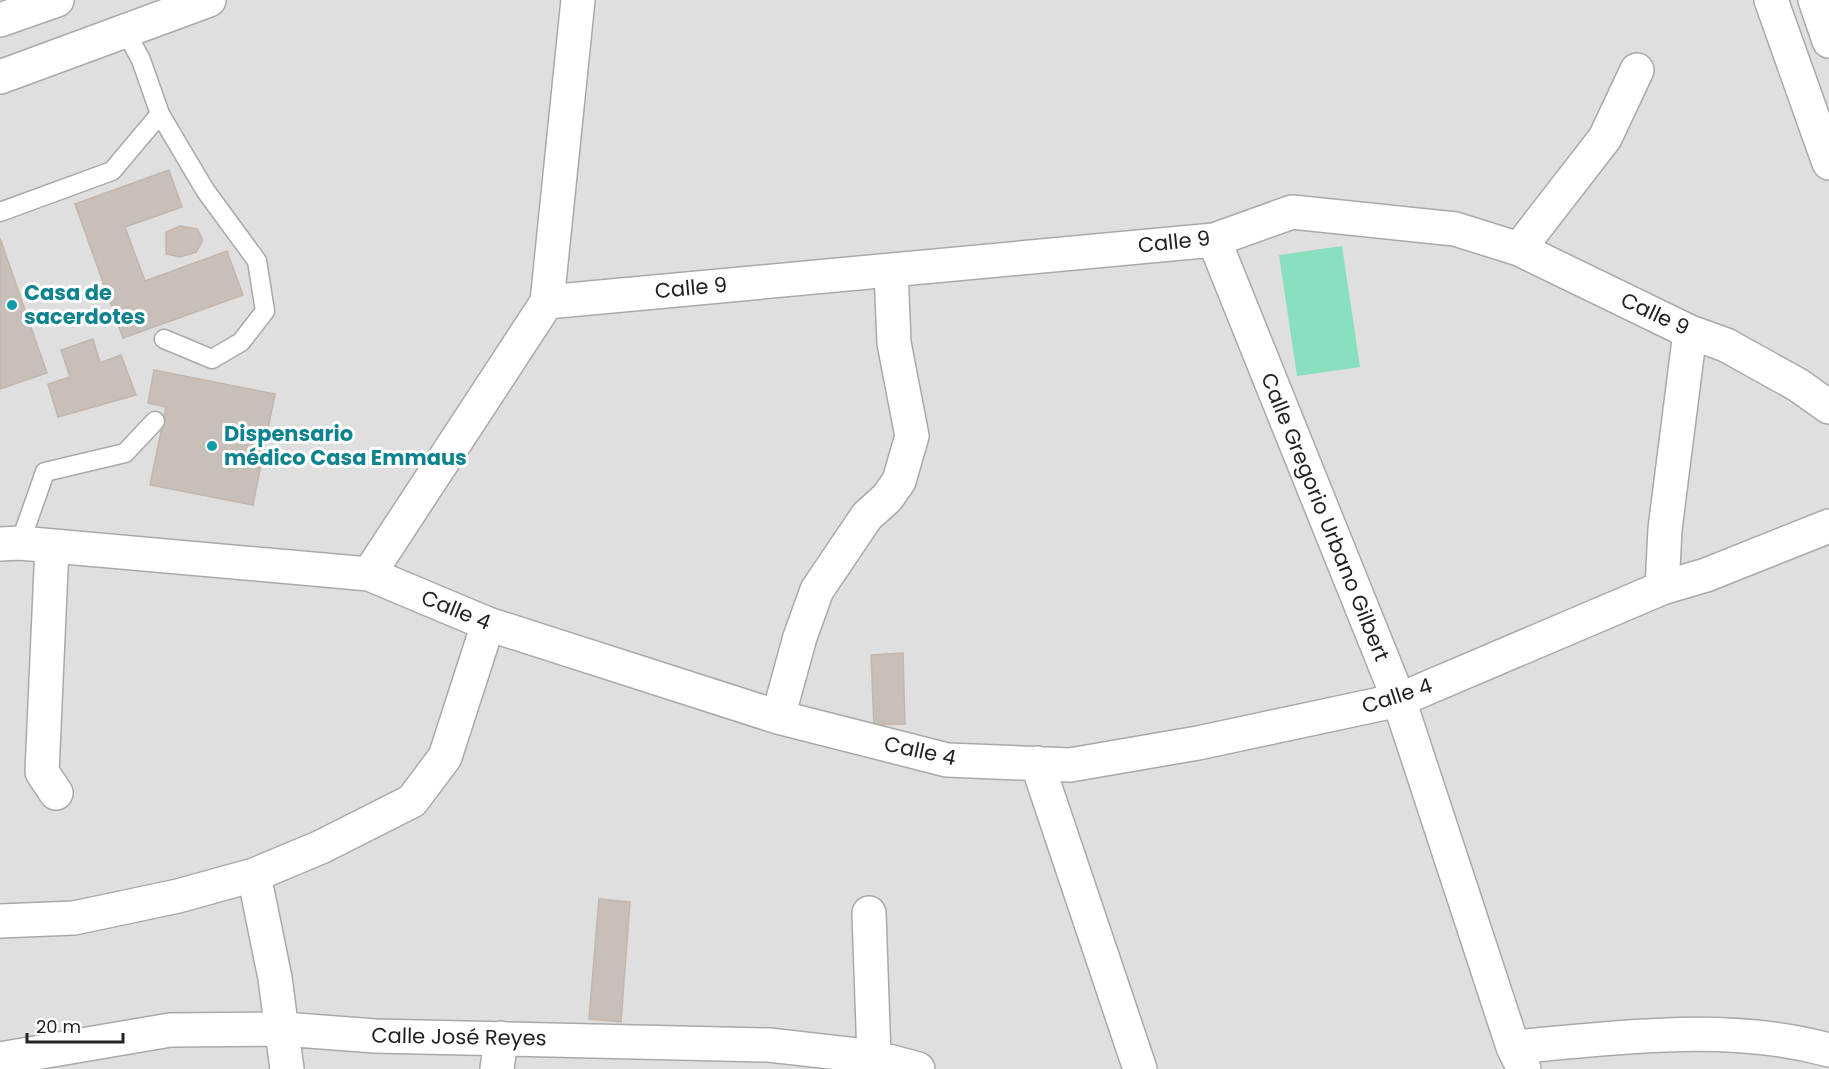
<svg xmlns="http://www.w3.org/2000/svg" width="1829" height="1069" viewBox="0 0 1829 1069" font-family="Poppins,sans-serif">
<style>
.residential{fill:#e0dfdf}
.pitch{fill:#88e0be}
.building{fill:#c7bfb8;stroke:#c4b6ab;stroke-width:1.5}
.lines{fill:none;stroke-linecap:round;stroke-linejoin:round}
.service-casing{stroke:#a9a9a9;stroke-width:21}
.minor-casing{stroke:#a9a9a9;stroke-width:36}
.tertiary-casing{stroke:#a9a9a9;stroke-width:36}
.service{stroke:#fff;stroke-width:18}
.minor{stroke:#fff;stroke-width:33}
.tertiary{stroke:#fff;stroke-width:33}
.culture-dot{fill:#0f9aa8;stroke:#fff;stroke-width:2}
.labels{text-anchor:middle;stroke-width:6;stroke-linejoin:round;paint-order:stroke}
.street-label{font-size:21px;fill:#222;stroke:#fff}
.culture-label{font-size:21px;font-weight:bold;fill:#0d838f;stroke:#fff;text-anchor:start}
</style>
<rect width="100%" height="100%" fill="#f2efe9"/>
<!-- residential -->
<path class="residential" d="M0 0H1829V1069H0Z"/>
<!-- pitch -->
<path class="pitch" d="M1342 246 1360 367 1297 376 1279 255Z"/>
<!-- building -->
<path class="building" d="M169 170 182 207 125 227 145 281 227 251 243 295 123 338 75 204Z
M180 226 197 229 203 240 196 252 180 257 166 254V232Z
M0 238 47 373 0 389Z
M93 339 100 363 121 355 136 395 58 417 48 384 70 377 61 350Z
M154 370 275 394 253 505 150 485 166 407 148 403Z
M903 653 905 724 874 725 871 655Z
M599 899 630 902 621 1022 589 1019Z"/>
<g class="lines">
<!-- service casing -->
<g class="service-casing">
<path id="service" d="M160 114 205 190 257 261 265 311 241 342 212 359 164 339
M0 212 112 171 160 114 141 60 125 30
M20 543 45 472 125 453 155 421"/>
</g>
<!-- minor casing -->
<g class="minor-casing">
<path id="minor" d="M1214 240 1399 700 1513 1047 1524 1069
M1519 249 1605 138 1637 70
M547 302 1214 240 1292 212 1455 229 1519 249 1690 332 1726 345 1798 385 1829 407
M0 544 20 543 369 574 488 624 778 717 947 760 1070 765 1198 743 1399 700 1662 588 1706 575 1829 526
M52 546 42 772 56 793
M369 574 547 302 578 0
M1662 588 1665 529 1690 332
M778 717 800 637 817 590 867 516 887 498 899 481 912 436 894 343 891 270
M1037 763 1140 1069
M254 875 275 978 287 1069
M869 913 874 1057
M0 921 74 918 178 896 254 875 321 847 412 801 445 757 488 624
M1513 1047C1618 1038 1726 1022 1829 1050
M0 1059 170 1030 283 1029 375 1036 769 1045 874 1057 918 1069
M497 1069 501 1038"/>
</g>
<!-- tertiary casing -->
<g class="tertiary-casing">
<path id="tertiary" d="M1771 0 1829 163
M1815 0 1829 41
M0 20 57 0
M0 77 209 0"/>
</g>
<!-- service -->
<use href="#service" class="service"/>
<!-- minor -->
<use href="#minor" class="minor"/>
<!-- tertiary -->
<use href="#tertiary" class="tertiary"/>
</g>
<!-- markers -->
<g class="culture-dot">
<circle cx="12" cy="305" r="6"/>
<circle cx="212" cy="446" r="6"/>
</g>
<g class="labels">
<!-- street labels -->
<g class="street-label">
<text transform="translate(1174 242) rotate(-6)" y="7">Calle 9</text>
<text transform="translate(691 288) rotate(-5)" y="7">Calle 9</text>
<text transform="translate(1655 314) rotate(25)" y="7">Calle 9</text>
<text transform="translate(1325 517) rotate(68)" y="7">Calle Gregorio Urbano Gilbert</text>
<text transform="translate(456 610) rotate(22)" y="7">Calle 4</text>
<text transform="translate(1397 696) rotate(-18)" y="7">Calle 4</text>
<text transform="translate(920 751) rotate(12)" y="7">Calle 4</text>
<text transform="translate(459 1037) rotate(1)" y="7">Calle José Reyes</text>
</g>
<!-- culture labels -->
<g class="culture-label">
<text x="24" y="300">Casa de<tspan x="24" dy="24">sacerdotes</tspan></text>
<text x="224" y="441">Dispensario<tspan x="224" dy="24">médico Casa Emmaus</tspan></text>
</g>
</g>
<!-- scale -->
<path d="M27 1033v9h96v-9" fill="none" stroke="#222222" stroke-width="3"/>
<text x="36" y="1033" font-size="18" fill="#222222" stroke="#ffffff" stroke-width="4.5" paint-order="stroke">20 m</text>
</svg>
